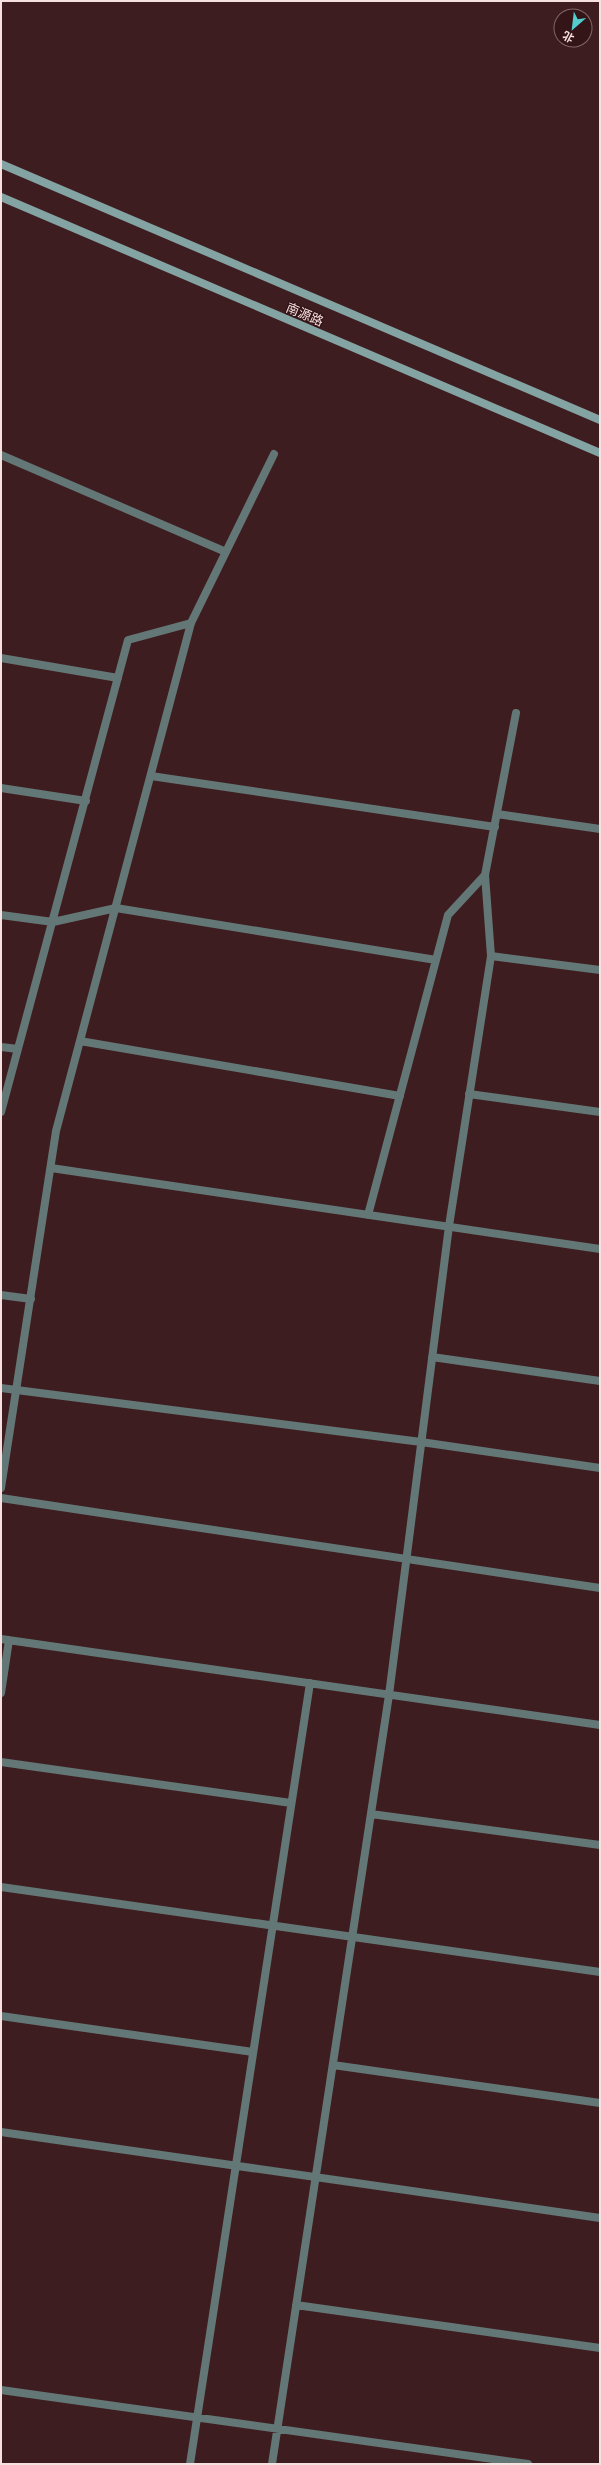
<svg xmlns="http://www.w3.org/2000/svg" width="601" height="2465" viewBox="0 0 601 2465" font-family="'Exo 2','Noto Sans SC',sans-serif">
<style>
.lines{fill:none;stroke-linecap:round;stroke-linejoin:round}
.minor{stroke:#637776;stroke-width:8}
.secondary{stroke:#84a3a3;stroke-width:8}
.labels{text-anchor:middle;stroke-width:3;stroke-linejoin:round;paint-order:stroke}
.street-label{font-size:13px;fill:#f7e0e0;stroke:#331417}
</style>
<rect width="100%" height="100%" fill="#3e1d20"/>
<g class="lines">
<!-- minor -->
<path class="minor" d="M1 455 226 552
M1 658 118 678
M151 776 495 827
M1 788 86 801
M497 814 600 829
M1 915 53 922 116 908 436 960
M491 956 600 970
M80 1041 400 1096
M1 1047 18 1049
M469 1094 600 1112
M1 1112 128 640 191 623
M51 1168 600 1249
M368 1215 448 915 485 875
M1 1295 31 1299
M432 1357 600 1381
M1 1388 421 1442 600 1468
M1 1488 56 1131 191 623 274 454
M1 1498 600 1588
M1 1639 600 1725
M1 1693 9 1640
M1 1762 291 1803
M371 1814 600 1845
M1 1887 600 1972
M1 2016 253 2052
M333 2065 600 2103
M1 2132 600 2218
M296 2305 600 2348
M1 2390 528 2464
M190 2464 310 1683
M272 2464 389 1695 449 1226 491 956 485 875 516 713"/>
<!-- secondary -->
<path class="secondary" d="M1 164 600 420
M1 197 600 453"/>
</g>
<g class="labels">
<!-- street labels -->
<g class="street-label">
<text transform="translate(305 314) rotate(23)" y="5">南源路</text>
</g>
</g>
<!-- border -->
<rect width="601" height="2465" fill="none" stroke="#f7e0e0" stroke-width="4"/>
<!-- north arrow -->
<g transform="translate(573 28) rotate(208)"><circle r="19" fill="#331417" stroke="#816667"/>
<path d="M0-3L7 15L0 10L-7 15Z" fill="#52cdcd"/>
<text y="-6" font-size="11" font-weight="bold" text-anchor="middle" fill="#f7e0e0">北</text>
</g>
</svg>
